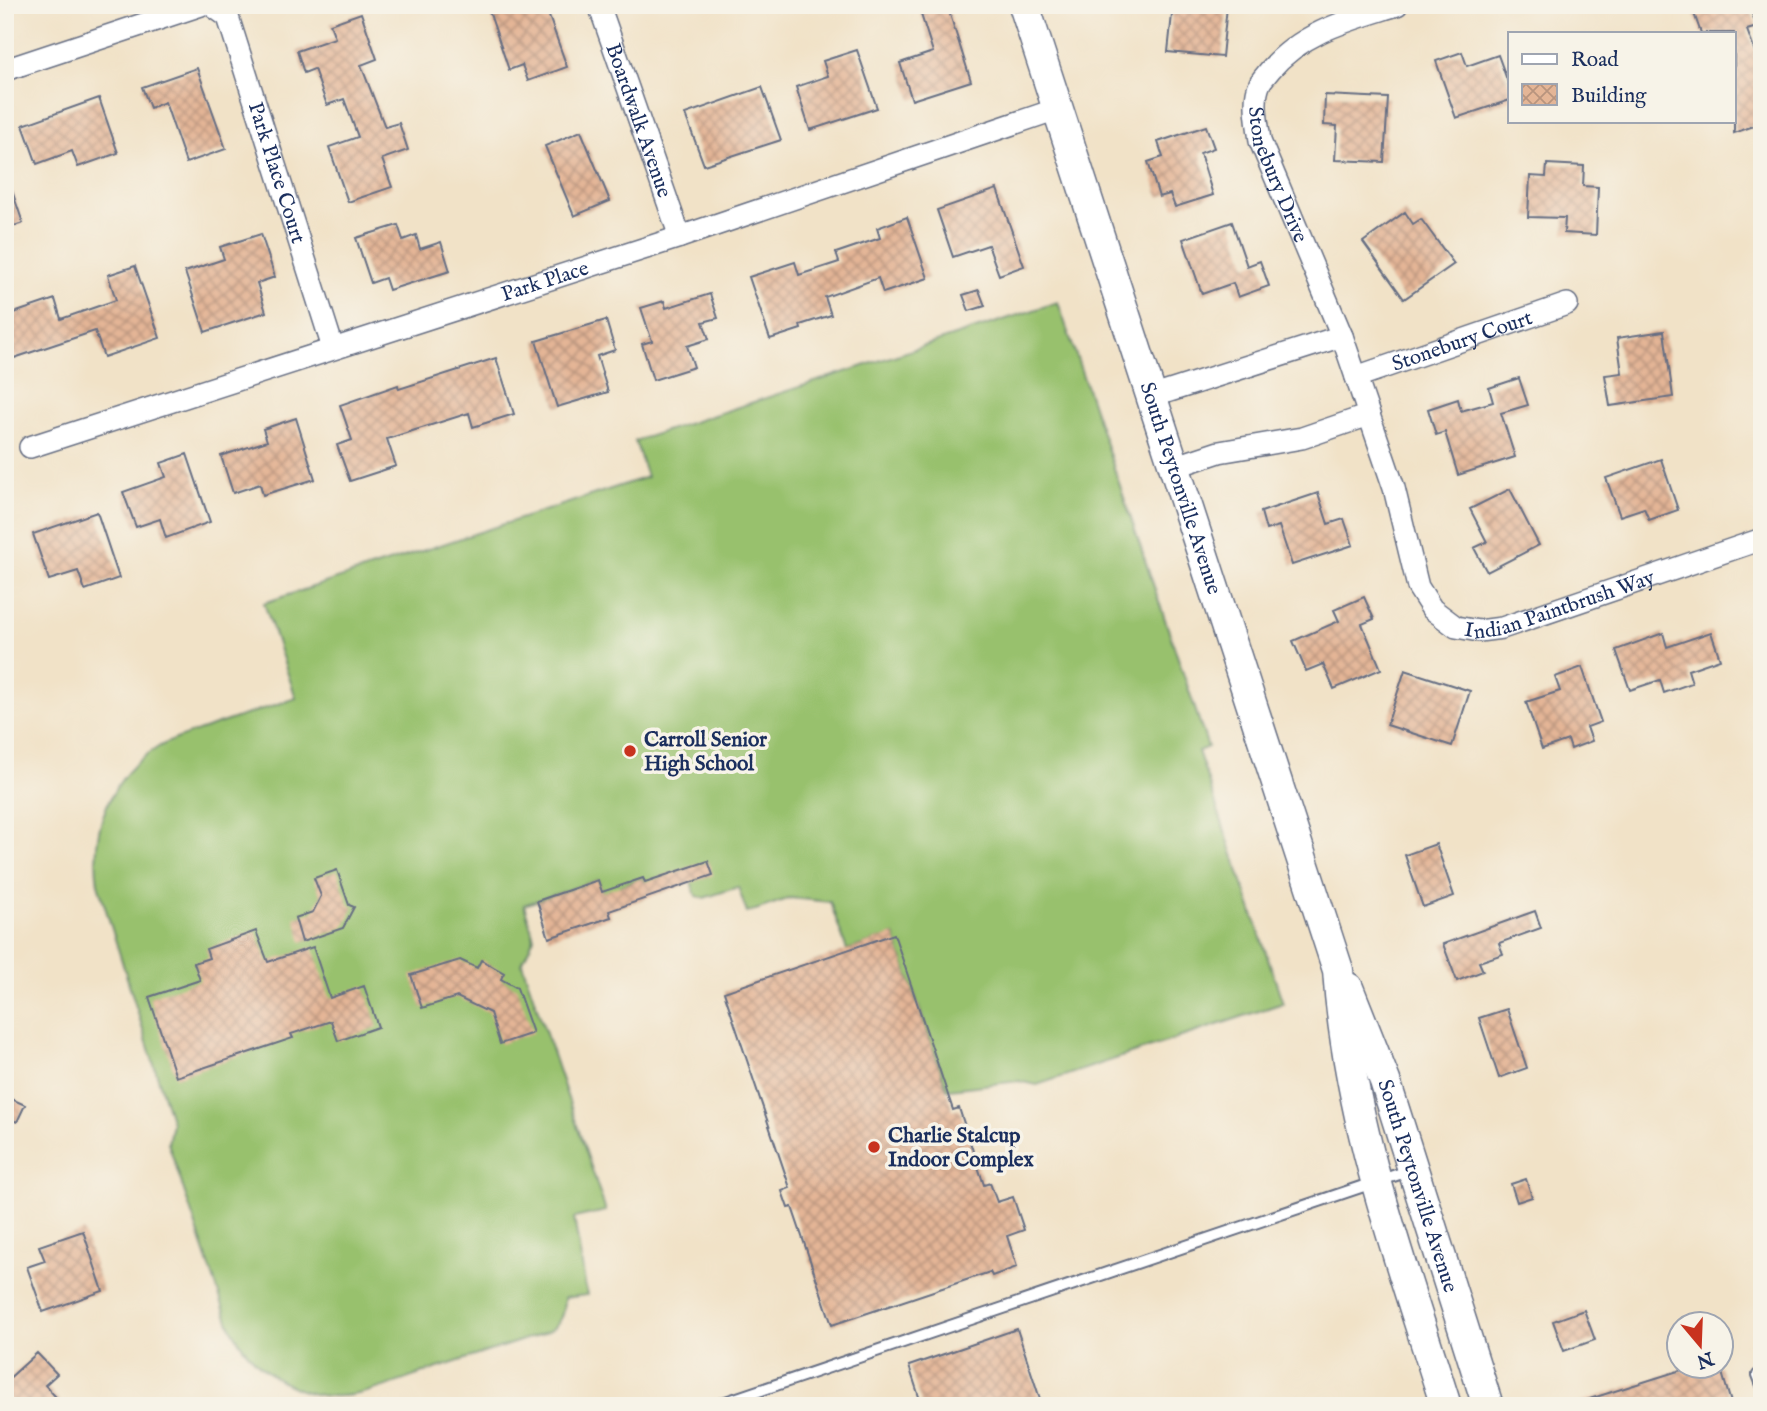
<svg xmlns="http://www.w3.org/2000/svg" width="1767" height="1411" viewBox="0 0 1767 1411" font-family="'IM FELL English',serif">
<style>
.pitch{fill:#98c16d;stroke:#5a7866;stroke-width:2}
.building{fill:url(#building-cross-hatch)}
.lines{fill:none;stroke-linecap:round;stroke-linejoin:round}
.lane-casing{stroke:#666e83;stroke-width:14}
.street-casing{stroke:#666e83;stroke-width:24}
.secondary-casing{stroke:#666e83;stroke-width:33}
.lane{stroke:#fff;stroke-width:10}
.street{stroke:#fff;stroke-width:21}
.secondary{stroke:#fff;stroke-width:30}
.poi-dot{fill:#c8321e;stroke:#f7f3e8;stroke-width:2.5}
.labels{text-anchor:middle;stroke-width:7;stroke-linejoin:round;paint-order:stroke}
.street-label{font-size:21px;fill:#1b2f5e;stroke:#f7f3e8}
.poi-label{font-size:21px;font-weight:bold;fill:#1b2f5e;stroke:#f7f3e8;text-anchor:start}
</style>
<defs>
<pattern id="building-cross-hatch" width="8" height="8" patternUnits="userSpaceOnUse" patternTransform="scale(1.75)"><rect width="8" height="8" fill="#e4b596"/><path d="M0 0l8 8M0 8l8-8" fill="none" stroke="#b8947e"/></pattern>
</defs>
<rect width="100%" height="100%" fill="#f7f3e8"/>
<filter id="ink" filterUnits="userSpaceOnUse"><feTurbulence type="fractalNoise" baseFrequency=".0143" numOctaves="2"/><feDisplacementMap in="SourceGraphic" scale="14" xChannelSelector="R" yChannelSelector="G"/><feConvolveMatrix kernelMatrix="1 2 1 2 8 2 1 2 1" color-interpolation-filters="sRGB"/></filter>
<filter id="wash" filterUnits="userSpaceOnUse"><feTurbulence type="fractalNoise" baseFrequency=".00686" numOctaves="4" result="noise"/><feDisplacementMap in="SourceGraphic" scale="28" xChannelSelector="R" yChannelSelector="G"/><feGaussianBlur stdDeviation="1.57" result="paint"/><feColorMatrix in="noise" values="0 0 0 0 0 0 0 0 0 0 0 0 0 0 0 0 0 1.4 0 .05"/><feComposite in="paint" operator="in"/></filter>
<g filter="url(#wash)">
<rect width="100%" height="100%" fill="#f1e2c7"/>
<!-- pitch -->
<path class="pitch" d="M1058 302 1208 747 1198 751 1283 1003 1037 1085 1019 1081 949 1089H947L894 935 847 950 830 902 790 898 747 913 738 887 704 898 696 896 690 879 645 882 643 878 622 885 605 900 598 880 524 905 534 938 522 963 606 1211 574 1218 587 1295 564 1298C564 1313 561 1324 547 1332 508 1345 469 1358 429 1371 406 1379 382 1389 358 1394 301 1405 251 1371 228 1321L168 1143 172 1123 98 884C90 828 110 775 160 746 177 737 197 732 215 725 242 716 269 707 296 698L264 603 647 477 635 441Z"/>
<g id="blocks">
<!-- building -->
<path class="building" d="M487 5H545L567 67 528 81 522 65 509 70Z
M918 5H947L971 81 912 100 900 63 933 52Z
M1173 5 1227 6 1222 57 1168 52Z
M1691 5H1749L1757 27 1747 30 1762 71V123L1734 133V33H1701Z
M361 13 377 59 361 65 385 127 399 123 408 150 382 159 392 187 348 202 329 147 358 137 344 99 327 105 314 69 304 73 297 51 335 38 330 24Z
M857 50 877 108 810 130 796 87 828 76 823 61Z
M1462 52 1467 66 1498 55 1510 88V100L1456 118 1436 61Z
M197 68 226 149 186 163 165 102 150 108 142 87Z
M762 87 781 140 704 165 685 114Z
M1325 95 1388 98 1384 162 1335 160 1337 126 1324 125Z
M99 98 118 153 78 167 72 151 37 164 23 125Z
M1206 126 1214 148 1200 153 1213 195 1175 207 1170 194 1159 197 1148 162 1163 157 1158 142Z
M581 131 610 201 574 216 545 146Z
M1547 164 1584 166 1583 186 1598 187 1596 235 1564 233 1565 218 1528 217 1530 176 1546 177Z
M8 179 23 223 5 229V180Z
M997 189 1024 266 999 275 988 245 953 257 937 210Z
M1405 212 1413 224 1421 219 1454 264 1404 299 1363 242Z
M907 217 928 278 883 293 878 278 825 297 831 315 800 325 801 329 770 339 749 277 795 262 799 275 839 262 836 253 880 238 877 228Z
M1232 222 1247 266 1260 261 1269 286 1238 297 1233 283 1202 294 1183 239Z
M398 225 403 240 416 235 420 249 441 242 450 271 389 290 385 278 371 283 356 238Z
M261 234 275 277 257 283 266 312 205 332 185 272 224 259 220 247Z
M135 266 160 338 104 357 95 331 5 361V316L55 299 61 319 116 300 108 275Z
M979 290 985 306 969 311 963 295Z
M710 294 718 318 703 322 709 339 687 346 694 367 653 380 642 344 652 341 641 308 664 301 666 308Z
M606 320 615 350 597 356 608 392 557 407 536 341Z
M1664 331 1673 397 1610 406 1605 375 1622 373 1617 338Z
M496 358 514 414 473 427 469 413 387 439 396 466 350 481 337 445 352 440 340 405 398 385 399 389Z
M1519 378 1528 405 1501 413 1515 457 1458 475 1445 432 1436 435 1428 409 1458 399 1461 411 1493 402 1489 388Z
M296 418 315 479 263 495 260 484 233 493 221 456 267 441 263 429Z
M187 454 210 522 166 538 160 519 136 527 123 492 166 477 161 463Z
M1661 459 1678 510 1649 520 1644 508 1620 516 1606 478Z
M1510 489 1539 545 1487 572 1474 548 1487 542 1470 509Z
M1318 493 1328 524 1344 519 1353 545 1292 565 1279 526 1266 530 1261 512Z
M97 512 119 578 85 590 78 571 49 580 33 534Z
M1364 597 1374 619 1362 624 1381 669 1334 689 1323 664 1306 671 1293 641 1339 621 1334 610Z
M1711 632 1720 659 1688 670 1692 683 1664 693 1660 680 1630 690 1616 650 1663 633 1667 647Z
M1582 667 1601 722 1587 727 1592 741 1571 749 1568 740 1542 749 1526 702 1560 691 1555 677Z
M1405 670 1470 691 1452 746 1387 725Z
M1436 844 1454 896 1423 907 1405 855Z
M708 861 713 875 609 911 611 917 549 938 537 901 598 880 602 892 643 878 645 882Z
M337 870 349 905 354 907 343 928 302 942 295 918 313 912 321 896 314 878Z
M1535 911 1541 928 1499 943 1503 954 1479 962 1483 971 1457 981 1443 944Z
M256 931 268 962 313 947 330 998 364 986 378 1027 338 1041 331 1021 291 1034 293 1038 176 1077 149 997 200 980 194 963 209 958 206 949Z
M894 934 953 1110 959 1108 984 1185 990 1183 997 1202 1013 1197 1024 1230 1007 1236 1017 1267 992 1276 990 1272 832 1325 792 1207 788 1208 782 1191 790 1188 724 992Z
M460 960 477 968 481 960 504 973 501 979 517 988 533 1033 500 1044 490 1013 457 997 422 1008 411 975Z
M1507 1009 1527 1068 1499 1078 1479 1018Z
M5 1096 25 1105 17 1122 5 1117Z
M1526 1179 1532 1197 1517 1202 1511 1184Z
M83 1231 103 1291 43 1312 27 1267 45 1261 39 1246Z
M1584 1310 1595 1340 1564 1351 1553 1321Z
M1017 1329 1040 1399 1022 1406H922L909 1366Z
M37 1353 57 1374 45 1385 64 1406H15L5 1396V1382Z
M1694 1366H1720L1732 1406H1580V1402Z"/>
</g>
</g>
<g filter="url(#ink)">
<use href="#blocks" fill-opacity="0" stroke="#666e83" stroke-width="2"/>
<g class="lines">
<!-- lane casing -->
<g class="lane-casing">
<path id="lane" d="M1758 1375 1762 1385
M714 1406 1411 1170"/>
</g>
<!-- street casing -->
<g class="street-casing">
<g id="street">
<path id="s1" d="M211 5 228 17 333 348"/>
<path id="s2" d="M599 5 680 237"/>
<path id="s3" d="M1397 5C1350 20 1303 31 1270 70 1267 74 1262 79 1260 83 1252 100 1258 123 1260 141L1342 336 1394 488 1418 587 1432 609 1456 627 1479 631 1502 628 1762 539"/>
<path d="M5 70 201 5"/>
<path id="s4" d="M1356 377 1567 304"/>
<path d="M1151 397 1342 336"/>
<path id="s5" d="M30 447 680 237 1057 109"/>
<path d="M1174 467 1219 452 1302 438 1369 415"/>
</g>
</g>
<!-- secondary casing -->
<g class="secondary-casing">
<g id="secondary">
<path id="s6" d="M1024 5 1338 970C1348 1122 1401 1262 1446 1406"/>
<path id="s7" d="M1348 988 1385 1081 1488 1406"/>
</g>
</g>
<!-- lane -->
<use href="#lane" class="lane"/>
<!-- street -->
<use href="#street" class="street"/>
<!-- secondary -->
<use href="#secondary" class="secondary"/>
</g>
</g>
<!-- markers -->
<g class="poi-dot">
<circle cx="630" cy="751" r="7"/>
<circle cx="874" cy="1147" r="7"/>
</g>
<g class="labels">
<!-- street labels -->
<g class="street-label">
<text dy="7" stroke="none"><textPath href="#s2" startOffset="122">Boardwalk Avenue</textPath></text>
<text dy="7" stroke="none"><textPath href="#s1" startOffset="184">Park Place Court</textPath></text>
<text dy="7" stroke="none"><textPath href="#s3" startOffset="257">Stonebury Drive</textPath></text>
<text dy="7" stroke="none"><textPath href="#s5" startOffset="541">Park Place</textPath></text>
<text dy="7" stroke="none"><textPath href="#s4" startOffset="112">Stonebury Court</textPath></text>
<text dy="7" stroke="none"><textPath href="#s6" startOffset="508">South Peytonville Avenue</textPath></text>
<text dy="7" stroke="none"><textPath href="#s3" startOffset="858">Indian Paintbrush Way</textPath></text>
<text dy="7" stroke="none"><textPath href="#s7" startOffset="210">South Peytonville Avenue</textPath></text>
</g>
<!-- poi labels -->
<g class="poi-label">
<text x="644" y="746">Carroll Senior<tspan x="644" dy="24">High School</tspan></text>
<text x="888" y="1142">Charlie Stalcup<tspan x="888" dy="24">Indoor Complex</tspan></text>
</g>
</g>
<!-- margin -->
<rect width="1767" height="1411" fill="none" stroke="#f7f3e8" stroke-width="28"/>
<!-- legend -->
<rect x="1508" y="32" width="228" height="91" fill="#f7f3e8" stroke="#9fa5b1" stroke-width="2"/>
<rect x="1522" y="54" width="35" height="10" fill="#ffffff" stroke="#9fa5b1" stroke-width="2"/>
<text x="1571" y="66" font-size="21" fill="#1b2f5e">Road</text>
<rect x="1522" y="84" width="35" height="21" fill="url(#building-cross-hatch)" stroke="#9fa5b1" stroke-width="2"/>
<text x="1571" y="102" font-size="21" fill="#1b2f5e">Building</text>
<!-- north arrow -->
<g transform="translate(1700 1345) rotate(161)"><circle r="33" fill="#f7f3e8" stroke="#9fa5b1" stroke-width="2"/>
<path d="M0-5L12 26L0 18L-12 26Z" fill="#c8321e"/>
<text y="-10" font-size="19" font-weight="bold" text-anchor="middle" fill="#1b2f5e">N</text>
</g>
</svg>
